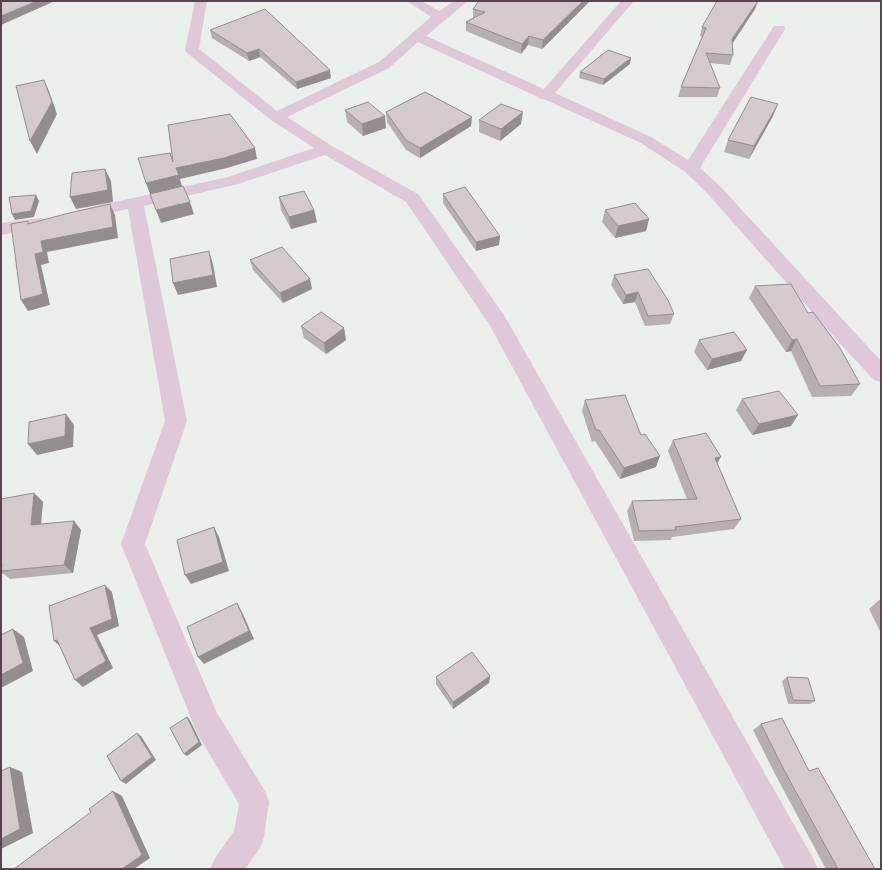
<svg xmlns="http://www.w3.org/2000/svg" width="882" height="870" viewBox="0 0 882 870" font-family="'Asap Condensed',sans-serif">
<style>
.lines{fill:none;stroke-linecap:round;stroke-linejoin:round}
.minor{fill:#dec7d6;fill-rule:evenodd}
.wall{fill:#b6aeb1}
.shaded-wall{fill:#948d90}
.building{fill:#d4cace;stroke:#948d90}
</style>
<rect width="100%" height="100%" fill="#ebefeb"/>
<g class="lines">
<!-- minor -->
<path class="minor" d="M195 1H207L199 49 277 111 379 62 431 17 407 1H422L439 11 454 1H468L426 36 544 89 621 1H634L555 93 651 137 688 160 774 26H784L785 29 700 168 719 185 881 361V382L874 380 845 349 707 193 685 172 641 143 546 100 540 99 538 97 418 42 389 68 287 117 332 146 418 194 504 315 813 858 818 869H785L489 324 406 202 325 155 238 184 144 206 187 421 145 544 217 713 265 791 269 802 264 837 260 848 245 869H210L215 858 234 831 239 804 197 733 121 544 165 421 128 209 83 219 77 218 74 214 77 210 83 209 228 177 314 148 271 120 187 53 185 50Z
M41 218 47 219 50 223 47 227 1 235V223Z"/>
</g>
<!-- wall -->
<path class="wall" d="M479 1H590L542 49 528 45 521 54 466 31V22L473 18V9Z
M755 9 733 43V55L730 65 710 63 720 88 717 97H678L681 87 703 37 700 36 702 27Z
M210 30 331 78 297 89 260 57 249 61 212 38Z
M630 64 603 85 579 78 580 72Z
M345 110 386 128 363 136 347 122Z
M386 112 471 126 420 158 406 150 387 122Z
M773 116 749 159 724 152 728 140Z
M479 120 521 124 500 141 479 132Z
M443 194 500 236 499 245 476 251 443 203Z
M279 197 314 210 317 222 291 229 281 210Z
M605 210 649 219 646 231 615 238 602 222Z
M250 260 312 289 283 303 253 270Z
M614 275 674 314 670 324 645 326 635 302 623 304 611 285Z
M755 286 808 313 860 384 851 396 812 397 791 351 786 352 749 298Z
M301 326 344 328 346 340 326 354 304 338Z
M699 340 747 350 741 361 707 370 694 352Z
M742 399 791 426 752 435 736 410Z
M585 400 641 435 656 467 620 479 595 441 592 442 582 411Z
M673 440 717 463 741 519 734 529 672 537 671 540 634 541 627 511 632 501 687 499 668 451Z
M34 493 43 502 41 524 74 521 81 530 73 573 10 579 4 574H1V499Z
M879 600H881V633L869 609Z
M490 676 489 683 453 709 436 684V677Z
M787 677 815 701 810 704H788L782 681Z
M761 724 809 771 875 869H826L775 774 753 730Z"/>
<!-- shaded-wall -->
<path class="shaded-wall" d="M37 1H55L1 25V16Z
M583 1H590L542 49 543 40Z
M758 1 755 9 729 48 732 39Z
M529 36 528 45 521 54 522 44Z
M259 49 260 57 249 61 247 53Z
M631 58 630 64 603 85 604 79Z
M330 70 331 78 297 89 296 82Z
M44 80 49 91 57 114 37 154 30 141Z
M778 104 773 116 749 159 754 146Z
M523 112 521 124 500 141 501 129Z
M385 116 386 128 363 136 362 124Z
M472 117 471 126 420 158V148Z
M255 148 257 159 227 168 180 179 182 186 150 194 146 183 176 168Z
M105 169 111 181 113 202 76 209 70 197Z
M36 195 39 201 34 217 15 220 12 214Z
M190 202 194 214 161 223 156 210Z
M110 204 115 215 118 238 47 252 49 263 41 265 50 305 28 311 21 300 35 254 41 241Z
M314 210 317 222 291 229 289 217Z
M649 219 646 231 615 238 618 226Z
M500 236 499 245 476 251V242Z
M209 251 213 264 217 287 178 295 173 283Z
M310 279 312 289 283 303 280 293Z
M638 292 635 302 623 304 626 295Z
M344 328 346 340 326 354 324 343Z
M797 339 791 351 786 352 792 340Z
M747 350 741 361 707 370 712 359Z
M66 414 74 425 73 447 37 455 28 444Z
M798 415 791 426 752 435 759 424Z
M660 456 656 467 620 479 624 468Z
M721 457 715 467V458Z
M34 493 43 502 40 534 31 525Z
M74 521 81 530 73 573 64 565Z
M214 527 219 537 229 571 191 584 185 575Z
M105 585 112 592 119 626 97 635 113 668 83 687 75 680 90 628Z
M237 603 242 612 254 639 204 664 198 657Z
M13 629 24 637 33 671 1 688V675Z
M57 640 62 648 54 641Z
M490 676 489 683 453 709V702Z
M187 717 190 720 202 745 187 756 184 754Z
M137 733 141 736 156 760 126 784 121 781Z
M10 767 22 772 33 833 1 849V839Z
M113 791 122 796 150 858 134 869H122Z"/>
<!-- building -->
<path class="building" d="M5 1H37L1 16V2Z
M479 1H583L543 40 529 36 522 44 466 22 485 12 473 9Z
M717 1H758L732 39 733 55 706 53 720 88 681 87 706 28 702 27Z
M265 9 330 70 296 82 259 49 247 53 210 30Z
M608 50 631 58 604 79 580 72Z
M44 80 52 102 30 141 16 86Z
M425 92 472 117 420 148 406 140 386 112Z
M751 97 778 104 754 146 728 140Z
M368 102 385 116 362 124 345 110Z
M501 104 523 112 501 129 479 120Z
M230 114 255 148 224 158 176 168 179 175 146 183 138 158 170 153 173 162 168 125Z
M105 169 108 190 70 197 72 173Z
M183 186 190 202 156 210 150 194Z
M465 187 500 236 476 242 443 194Z
M304 191 314 210 289 217 279 197Z
M36 195 31 211 12 214 9 197Z
M635 203 649 219 618 226 605 210Z
M110 204 113 227 41 241 43 252 35 254 43 294 21 300 11 224 28 221V224L69 213Z
M282 247 310 279 280 293 250 260Z
M209 251 213 275 173 283 170 259Z
M648 269 668 300 674 314 648 316 638 292 626 295 614 275Z
M791 284 808 313 813 312 840 348 860 384 820 386 797 339 792 340 755 286Z
M321 312 344 328 324 343 301 326Z
M734 332 747 350 712 359 699 340Z
M779 391 798 415 759 424 742 399Z
M625 395 641 435 645 434 660 456 624 468 599 430H596L585 400Z
M66 414 65 436 28 444 29 422Z
M706 433 721 457 715 458 741 519 675 527 676 530 639 531 632 501 697 499 673 440Z
M34 493 31 525 74 521 64 565 1 571 2 564H1V499Z
M214 527 223 562 185 575 177 540Z
M105 585 112 619 90 628 106 661 75 680 57 640 54 641 49 606Z
M237 603 249 631 198 657 187 627Z
M13 629 23 663 1 675V635Z
M472 652 490 676 453 702 436 677Z
M787 677 808 678 815 701 793 700Z
M187 717 199 742 184 754 170 728Z
M782 718 809 771 818 768 875 869H838L784 770 761 724Z
M137 733 152 757 121 781 107 756Z
M10 767 20 829 1 839V771Z
M113 791 142 855 122 869H14L91 812 89 809Z"/>
<!-- border -->
<rect width="882" height="870" fill="none" stroke="#5b4252" stroke-width="4"/>
</svg>
